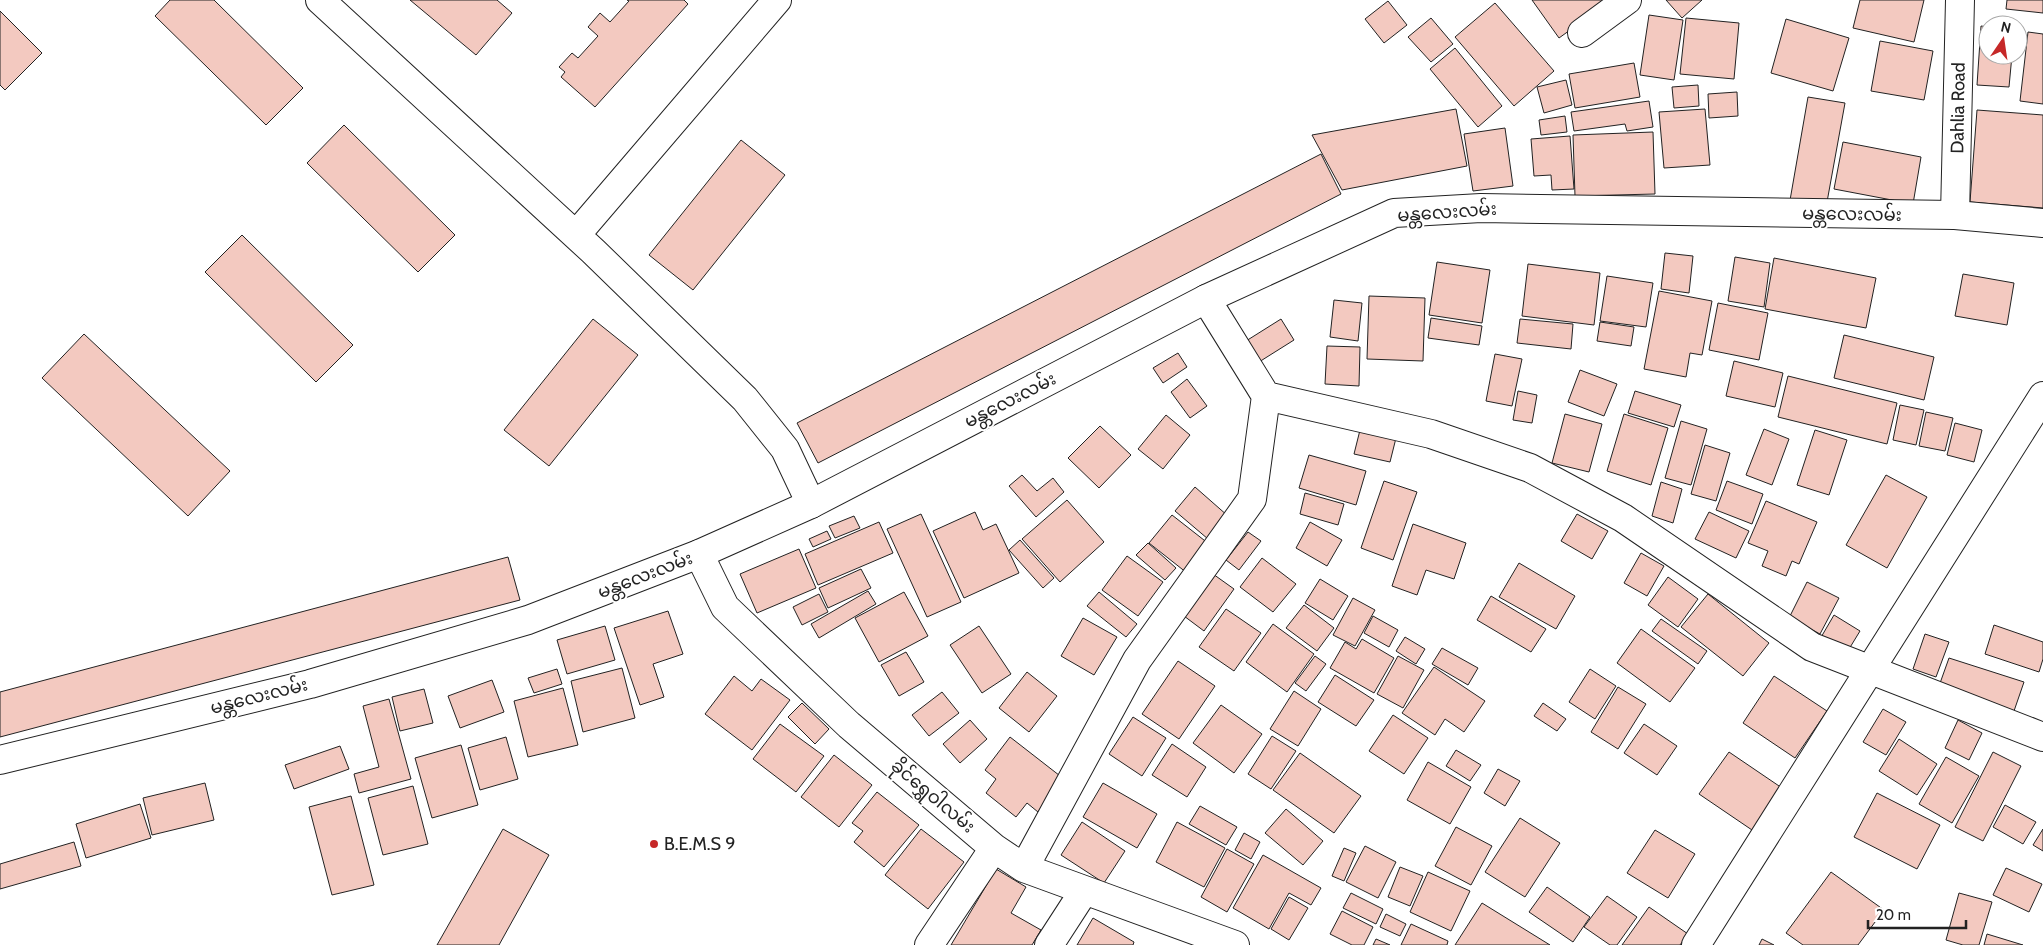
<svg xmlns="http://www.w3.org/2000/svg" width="2043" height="945" viewBox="0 0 2043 945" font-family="Cabin,'Noto Sans Myanmar',sans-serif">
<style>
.building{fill:#f3c9c0;stroke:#222}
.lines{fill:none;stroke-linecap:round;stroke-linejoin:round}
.minor-casing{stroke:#222;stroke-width:30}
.major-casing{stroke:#222;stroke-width:30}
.minor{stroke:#fff;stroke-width:28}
.major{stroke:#fff;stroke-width:28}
.poi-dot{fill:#c62828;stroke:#fff;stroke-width:2}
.labels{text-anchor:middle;stroke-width:4;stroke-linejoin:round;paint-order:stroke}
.street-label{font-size:18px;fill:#222;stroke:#fff}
.poi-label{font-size:18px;fill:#222;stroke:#fff;text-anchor:start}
</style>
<rect width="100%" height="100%" fill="#fff"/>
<!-- building -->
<path class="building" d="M170 0H214L303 88 266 125 155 16Z
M410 0H497L512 13 476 55Z
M627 0H684L688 4 595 107 561 77 565 72 559 67 572 53 578 58 598 36 588 27 600 13 610 22 629 1Z
M1532 0H1608L1609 2 1559 38Z
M1666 0H1702L1682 18Z
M1860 0H1924L1914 42 1853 28Z
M2007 0H2043V13L2006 9Z
M1388 1 1407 25 1384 43 1365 19Z
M1495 3 1554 71 1514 106 1455 37Z
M0 11 42 53 5 90 0 85Z
M1649 15 1683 20 1674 80 1640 75Z
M1431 18 1453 44 1431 62 1408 37Z
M1686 18 1739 23 1734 79 1680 74Z
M1786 19 1849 38 1833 91 1771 73Z
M1981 26 1988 27V55H2012L2009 87 1977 85Z
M2028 32 2043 34V104L2020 101Z
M1880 41 1933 51 1924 100 1871 91Z
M1455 48 1502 106 1478 127 1430 69Z
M1634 63 1640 97 1575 108 1569 74Z
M1566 80 1572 105 1544 113 1537 87Z
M1698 85 1699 106 1674 108 1672 87Z
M1737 92 1738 116 1709 118 1708 94Z
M1808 97 1845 103 1825 213 1789 206Z
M1649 101 1653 127 1627 131 1625 124 1574 131 1571 112Z
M1456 109 1467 166 1342 190 1312 135Z
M1705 109 1710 165 1664 168 1659 112Z
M1977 110 2043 115V208L1970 202Z
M1565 116 1567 132 1541 135 1539 120Z
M344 125 455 235 418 272 307 163Z
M1505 128 1513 186 1473 191 1464 134Z
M1653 132 1655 194 1575 196 1573 135Z
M1570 136 1574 189 1552 190 1551 175 1534 176 1531 139Z
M741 140 785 175 693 290 649 255Z
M1843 142 1921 157 1913 204 1834 189Z
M1321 154 1341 194 818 463 797 423Z
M242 235 353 345 316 382 205 272Z
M1665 253 1693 256 1689 293 1661 289Z
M1735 257 1770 263 1764 307 1728 301Z
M1774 258 1876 278 1866 328 1765 309Z
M1437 262 1490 270 1482 323 1429 315Z
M1528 264 1600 273 1594 325 1522 316Z
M1963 274 2014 283 2007 325 1955 316Z
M1607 276 1653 283 1646 327 1600 321Z
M1659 291 1712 301 1702 355 1690 353 1686 377 1644 369Z
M1369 296 1425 298 1423 361 1367 359Z
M1334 300 1362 303 1358 341 1330 337Z
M1718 303 1768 313 1759 360 1709 350Z
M1431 318 1482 326 1479 345 1428 338Z
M593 319 638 355 549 466 504 430Z
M1281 319 1294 340 1259 362 1246 341Z
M1520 319 1573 324 1571 349 1517 343Z
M1600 322 1634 327 1631 346 1597 341Z
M84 334 230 471 188 516 42 378Z
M1844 335 1934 357 1924 400 1834 378Z
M1327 346 1360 347 1359 386 1325 384Z
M1178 353 1187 367 1163 383 1153 368Z
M1495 354 1522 359 1512 406 1486 401Z
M1734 361 1783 373 1775 407 1726 396Z
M1580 370 1617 384 1604 416 1568 402Z
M1788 376 1897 403 1887 444 1778 417Z
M1187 379 1207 406 1190 418 1171 392Z
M1518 391 1537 395 1532 423 1513 420Z
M1635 391 1681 405 1674 427 1628 413Z
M1900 405 1924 410 1916 445 1893 440Z
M1926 412 1953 418 1945 451 1919 446Z
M1565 414 1602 424 1589 472 1552 463Z
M1624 414 1668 428 1651 485 1607 471Z
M1166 415 1190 435 1163 469 1138 449Z
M1681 421 1707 429 1691 485 1665 478Z
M1955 423 1982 430 1974 462 1947 455Z
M1100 426 1131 455 1099 488 1068 458Z
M1361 426 1397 434 1390 462 1354 454Z
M1764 429 1789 439 1772 485 1746 475Z
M1815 430 1847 440 1829 495 1797 485Z
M1705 445 1730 453 1716 501 1691 494Z
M1309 455 1366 471 1356 505 1299 488Z
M1022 475 1037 491 1053 478 1064 492 1036 517 1009 486Z
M1886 475 1927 497 1887 568 1846 545Z
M1384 481 1417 492 1393 560 1361 548Z
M1727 481 1763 494 1752 524 1716 510Z
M1661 482 1682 489 1673 523 1652 516Z
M1195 487 1228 516 1208 539 1175 511Z
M1305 493 1344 504 1338 525 1300 514Z
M1067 500 1104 542 1060 582 1022 539Z
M1766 501 1817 522 1799 564 1792 561 1786 576 1762 566 1768 551 1748 543Z
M975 512 983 530 996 524 1019 573 964 598 933 531Z
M1709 512 1749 531 1736 558 1695 539Z
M921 514 961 602 927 617 887 529Z
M1577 514 1608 531 1592 559 1561 541Z
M1172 515 1209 544 1187 573 1149 543Z
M854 516 860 528 835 538 829 526Z
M879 522 893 553 818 585 805 554Z
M1310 522 1342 540 1327 566 1296 548Z
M1413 524 1466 543 1454 579 1426 570 1417 595 1392 586Z
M827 531 831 539 813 547 809 539Z
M1248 532 1261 541 1239 570 1226 560Z
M1020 540 1054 578 1043 588 1009 550Z
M1148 543 1176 568 1165 580 1136 555Z
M799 549 816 588 757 613 740 574Z
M1641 553 1664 566 1647 596 1624 583Z
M1127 556 1163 582 1138 616 1102 590Z
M508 557 520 600 0 737V692Z
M1262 558 1296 584 1273 612 1240 587Z
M1519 563 1575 596 1556 629 1499 597Z
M861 569 871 588 828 608 819 588Z
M1213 574 1234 589 1204 631 1184 616Z
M1668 577 1698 599 1678 627 1648 605Z
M1320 579 1348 596 1333 620 1305 603Z
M1807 582 1839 598 1820 634 1789 618Z
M868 591 876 604 819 638 811 624Z
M904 592 928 636 879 662 855 618Z
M1099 592 1137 624 1126 637 1087 606Z
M819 594 828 612 802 625 793 607Z
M1708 594 1769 643 1743 676 1681 627Z
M1491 596 1546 629 1531 652 1477 620Z
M1353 598 1375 610 1355 646 1333 635Z
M1304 605 1334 628 1317 651 1286 628Z
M1226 609 1261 633 1234 671 1199 647Z
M668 611 683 654 653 664 664 697 640 705 614 628Z
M1834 615 1860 631 1846 654 1820 639Z
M1373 616 1398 630 1389 647 1364 633Z
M1083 618 1117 637 1094 675 1061 656Z
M1661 619 1707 651 1698 664 1652 631Z
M1273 624 1314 654 1287 692 1246 662Z
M1994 625 2043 642V659L2039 672 1985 654Z
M605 626 615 660 567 674 557 640Z
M979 626 1011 674 982 693 950 645Z
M1641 629 1695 668 1670 702 1617 663Z
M1925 634 1949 642 1936 677 1913 669Z
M1405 637 1425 649 1416 664 1396 651Z
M1362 639 1394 658 1374 693 1330 668 1345 642 1356 649Z
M1442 648 1478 668 1468 685 1432 664Z
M906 652 924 682 899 696 881 665Z
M1315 656 1326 664 1306 691 1295 683Z
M1398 656 1424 670 1403 708 1377 694Z
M1949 658 2024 682 2014 711 1939 686Z
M1178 661 1215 686 1179 739 1142 714Z
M1434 667 1485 701 1464 732 1445 719 1435 735 1402 713Z
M622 668 635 718 583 732 571 681Z
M557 669 562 684 534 693 528 678Z
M1590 669 1616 686 1595 719 1569 702Z
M1027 672 1057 696 1029 732 999 708Z
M1335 675 1374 700 1356 726 1318 702Z
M734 676 752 691 761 679 790 700 752 750 705 714Z
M1774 676 1827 711 1795 758 1743 723Z
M492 680 504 712 460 728 448 696Z
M1618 687 1646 704 1618 749 1591 732Z
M563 688 578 745 528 757 514 701Z
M424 689 433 723 400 731 392 697Z
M1294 691 1321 709 1298 746 1270 729Z
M942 692 959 713 929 736 912 715Z
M389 699 411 779 359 793 354 774 379 767 363 706Z
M802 703 829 729 815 744 788 717Z
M1543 703 1566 719 1557 731 1534 716Z
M1221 705 1262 734 1234 773 1193 743Z
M1883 709 1906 722 1886 755 1863 742Z
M1393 715 1428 738 1404 774 1369 751Z
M1133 717 1166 738 1142 776 1109 754Z
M970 720 987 739 960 763 943 744Z
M1958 720 1982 733 1969 760 1945 748Z
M780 724 824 756 796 792 753 759Z
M1644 724 1677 746 1657 775 1624 753Z
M1272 736 1296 751 1271 789 1248 774Z
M506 737 518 779 480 790 468 748Z
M1010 737 1064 779 1038 812 1027 803 1016 817 986 793 996 779 985 770Z
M1899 739 1937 764 1917 795 1879 771Z
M1172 744 1206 767 1187 797 1152 775Z
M461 745 478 805 432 818 415 758Z
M340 746 349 769 294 789 285 765Z
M1456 750 1481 765 1470 781 1446 766Z
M1729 752 1782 788 1752 830 1699 794Z
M1993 752 2021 766 1983 841 1955 827Z
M1300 753 1361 796 1334 833 1273 790Z
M834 755 872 785 839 827 801 797Z
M1946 757 1979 776 1952 823 1919 804Z
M1428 762 1471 787 1450 824 1407 800Z
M1498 769 1520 781 1505 806 1484 793Z
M205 783 214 820 152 835 143 798Z
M1103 783 1157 814 1137 848 1083 817Z
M413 786 428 844 383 855 368 798Z
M877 792 919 825 884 867 854 842 863 831 852 823Z
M1877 793 1940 825 1917 869 1854 837Z
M351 796 374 885 332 895 309 807Z
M140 804 151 838 86 858 76 824Z
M2005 805 2036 822 2023 844 1993 827Z
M1200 806 1237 827 1226 845 1189 824Z
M1286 809 1323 841 1303 865 1265 833Z
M1520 818 1560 843 1525 897 1485 872Z
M1082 822 1125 851 1104 883 1061 855Z
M1177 822 1225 848 1204 887 1156 862Z
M1456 827 1492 846 1471 885 1435 866Z
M503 829 549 855 499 945H437Z
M921 829 964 862 928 909 885 875Z
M2043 829V851L2033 845Z
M1655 830 1695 854 1668 898 1627 873Z
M1244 833 1260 842 1251 859 1235 850Z
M74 842 81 866 0 889V864Z
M1365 846 1396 862 1378 898 1346 882Z
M1344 848 1356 853 1344 881 1332 876Z
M1227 849 1254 864 1227 912 1201 897Z
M1263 855 1321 888 1311 905 1289 893 1269 929 1233 908Z
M1400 867 1423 876 1410 906 1388 897Z
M2006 868 2042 884 2029 912 1993 895Z
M996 869 1026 887 1011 913 1041 930 1032 945H951Z
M1428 872 1470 891 1451 931 1410 912Z
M1831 872 1884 910 1858 945H1803L1786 933Z
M1547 887 1590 917 1573 942 1529 912Z
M1351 893 1383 909 1376 924 1343 908Z
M1959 893 1992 902 1979 945H1963L1946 940Z
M1607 896 1637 917 1617 945H1610L1584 927Z
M1289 897 1308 908 1289 940 1271 929Z
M1482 903 1550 945H1455Z
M1649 907 1688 934 1680 945H1622Z
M1342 911 1373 927 1364 945H1352L1330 934Z
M1386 914 1406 924 1400 936 1380 927Z
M1093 918 1134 942 1133 945H1077Z
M1411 924 1448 941 1447 945H1401Z
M1987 934 2023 945H1984Z
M1376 939 1390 945H1373Z
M1762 939 1774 945H1759Z"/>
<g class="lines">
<!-- minor casing -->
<g class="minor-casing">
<path id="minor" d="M320 0 593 251 745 399 785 449 811 504
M1582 33 1627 0
M1955 215 1960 0
M576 235 777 0
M1206 299 1266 396 1431 434 1530 468 1623 518 1812 647 2043 737
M699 554 725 607 849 725 994 848 1024 868 1235 945
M1024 868 1137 660 1252 499 1266 396
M929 945 994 848
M1049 945 1084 891
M1696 945 2043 396"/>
</g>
<!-- major casing -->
<g class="major-casing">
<path id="major" d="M0 760 310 684 528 620 699 554 811 504 1206 299 1394 213 1481 208 1955 215 2043 223"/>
</g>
<!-- minor -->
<use href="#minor" class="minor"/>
<!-- major -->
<use href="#major" class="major"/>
</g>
<!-- markers -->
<circle class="poi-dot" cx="654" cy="844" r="5"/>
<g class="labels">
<!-- street labels -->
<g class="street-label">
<text transform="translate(1958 108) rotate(-89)" y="6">Dahlia Road</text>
<text transform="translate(1447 212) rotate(-4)" y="6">မန္တလေးလမ်း</text>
<text transform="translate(1852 214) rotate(1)" y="6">မန္တလေးလမ်း</text>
<text transform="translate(1010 400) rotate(-27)" y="6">မန္တလေးလမ်း</text>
<text transform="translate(645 575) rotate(-21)" y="6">မန္တလေးလမ်း</text>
<text transform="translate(259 696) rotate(-14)" y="6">မန္တလေးလမ်း</text>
<text transform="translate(933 796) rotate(40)" y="6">ခိုင်ရွှေဝါလမ်း</text>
</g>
<!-- poi labels -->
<g class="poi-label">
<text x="664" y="850">B.E.M.S 9</text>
</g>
</g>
<!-- north arrow -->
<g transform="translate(2003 40) rotate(13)"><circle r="24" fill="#ffffff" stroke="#a7a7a7"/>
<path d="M0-4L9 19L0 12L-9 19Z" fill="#c62828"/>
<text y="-8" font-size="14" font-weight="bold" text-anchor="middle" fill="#222222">N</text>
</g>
<!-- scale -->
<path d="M1868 920v8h98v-8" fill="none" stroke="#222222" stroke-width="2.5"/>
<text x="1876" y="920" font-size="15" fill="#222222" stroke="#ffffff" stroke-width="4" paint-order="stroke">20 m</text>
</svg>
